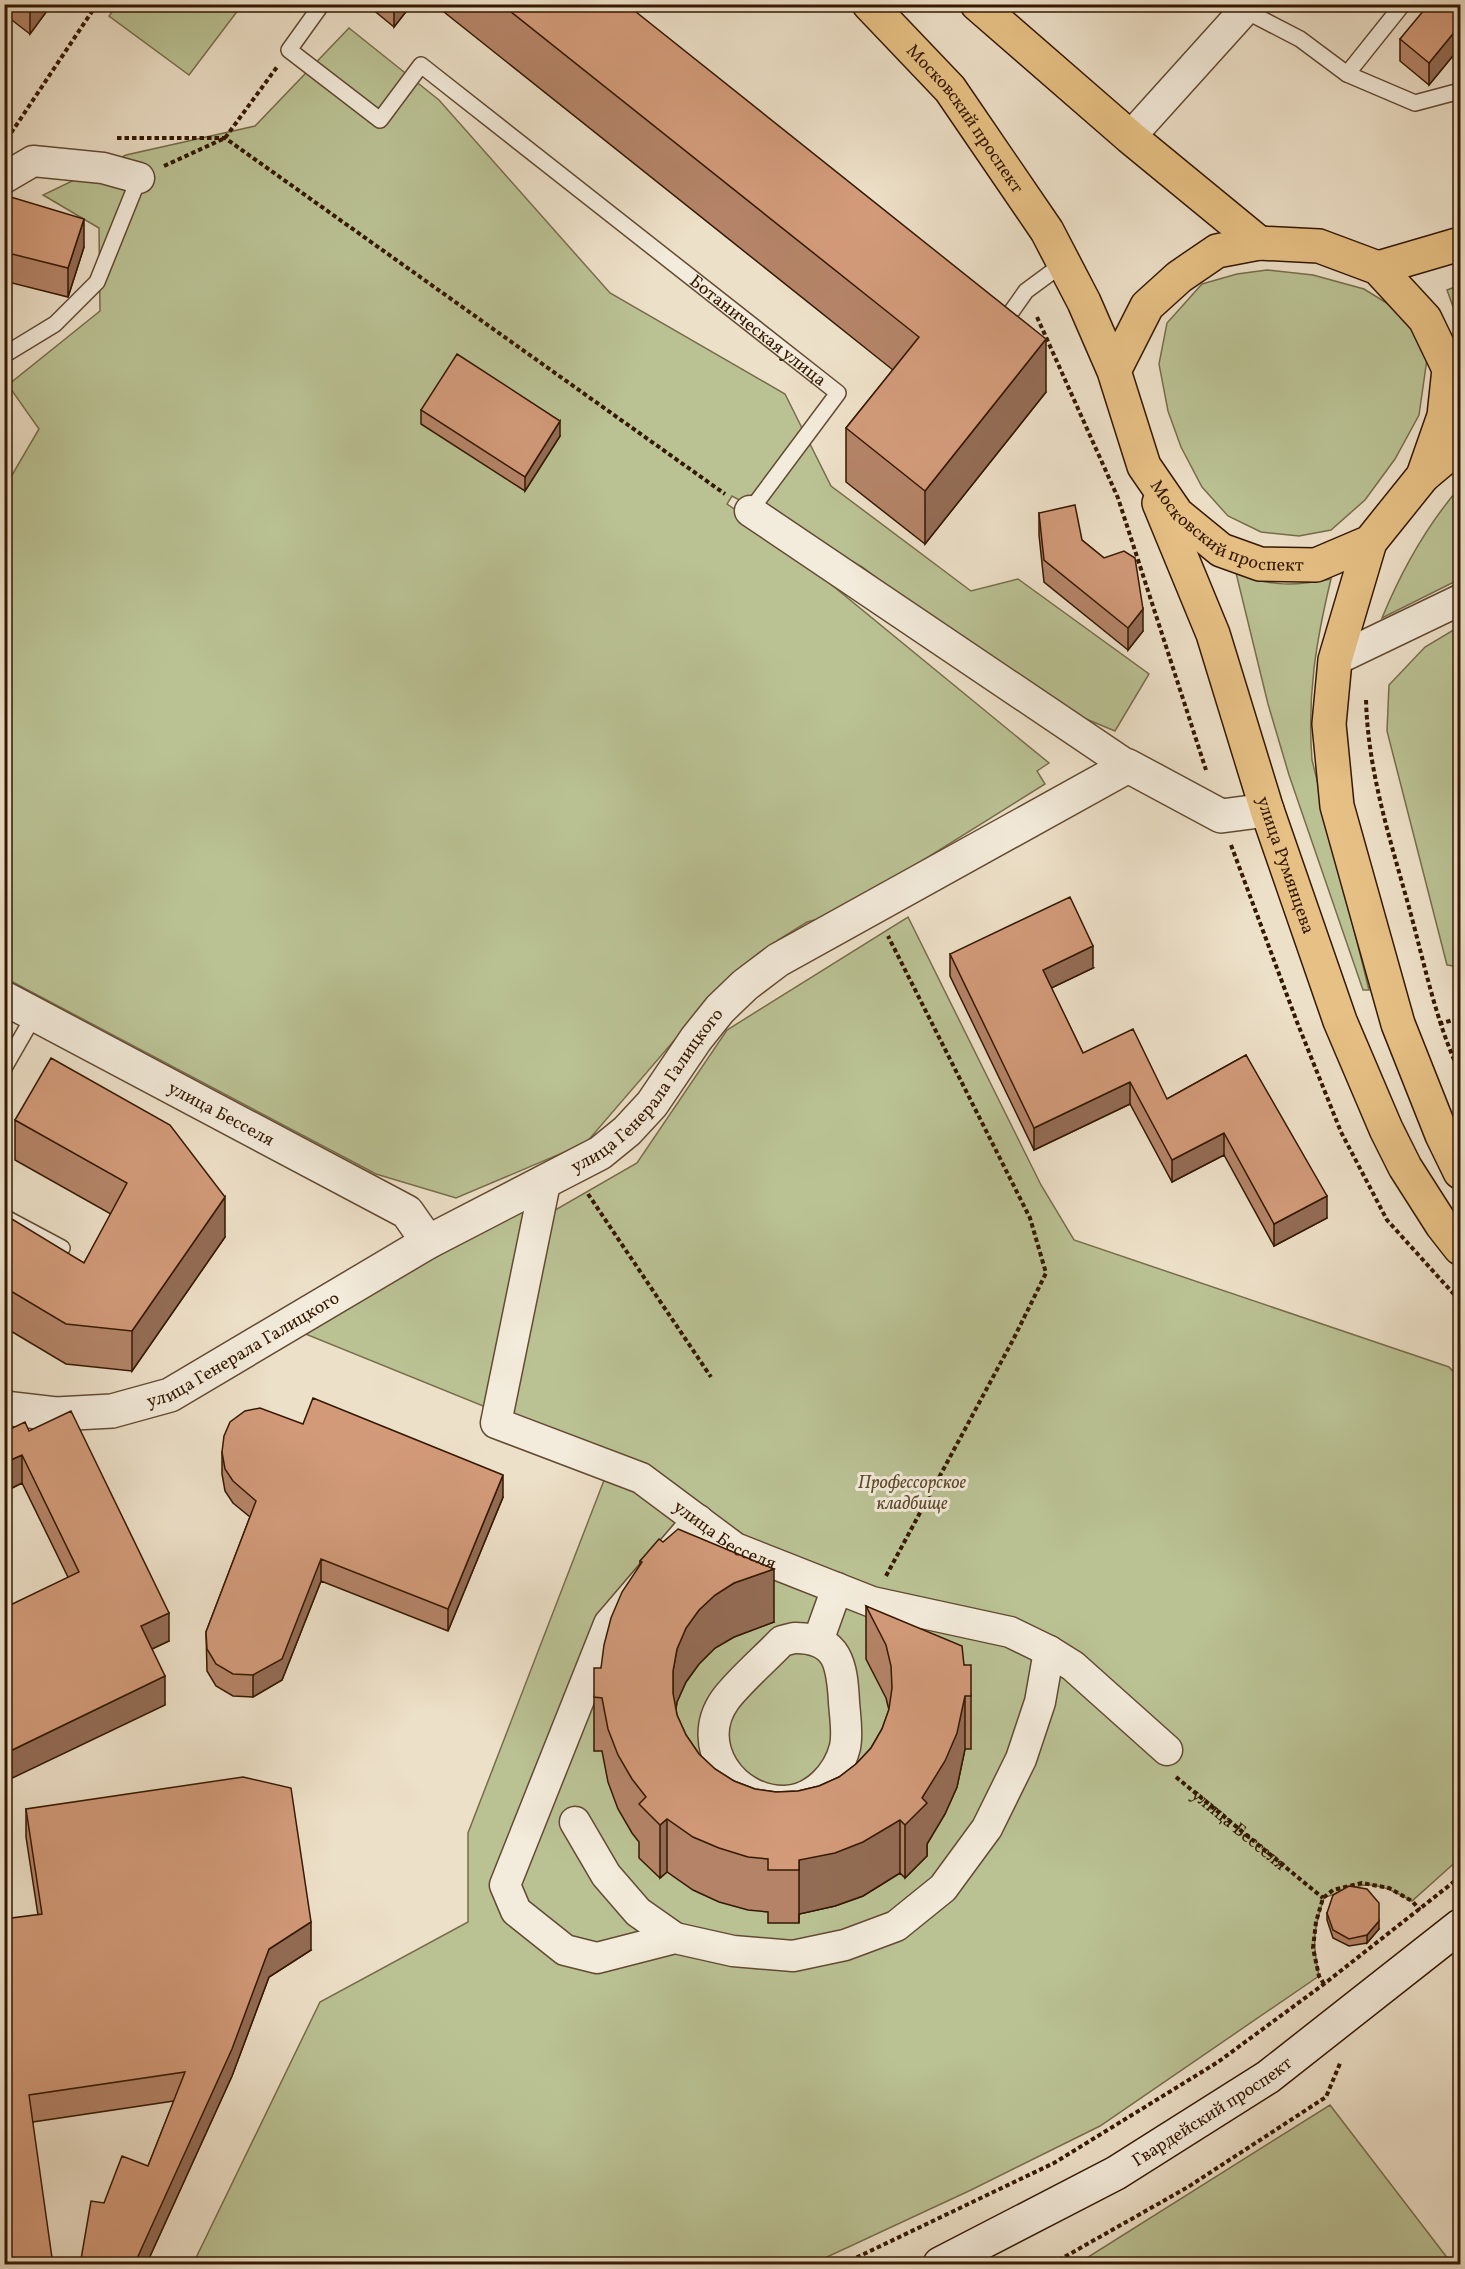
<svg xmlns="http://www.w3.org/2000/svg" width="1465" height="2269" viewBox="0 0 1465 2269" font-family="Vollkorn,serif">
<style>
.green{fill:#bac294;stroke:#786d4a;stroke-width:1.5}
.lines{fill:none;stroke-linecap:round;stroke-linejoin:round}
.service-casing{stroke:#634a32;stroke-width:18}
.minor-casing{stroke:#634a32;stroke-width:33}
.tertiary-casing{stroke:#634a32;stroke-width:36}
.secondary-casing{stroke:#351800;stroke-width:36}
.primary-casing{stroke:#351800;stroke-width:36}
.path{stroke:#351800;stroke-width:4;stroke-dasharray:4.5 3;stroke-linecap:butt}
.service{stroke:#f3ebdb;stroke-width:15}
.minor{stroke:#f3ebdb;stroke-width:30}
.tertiary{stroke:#f3ebdb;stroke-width:33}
.secondary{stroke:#f3ebdb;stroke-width:33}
.primary{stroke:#e6c084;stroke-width:33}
.wall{fill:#b58468;stroke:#351800;stroke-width:1.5}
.shaded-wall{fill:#936c55;stroke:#351800;stroke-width:1.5}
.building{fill:#d29a79;stroke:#351800;stroke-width:1.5}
.labels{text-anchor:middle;stroke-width:6;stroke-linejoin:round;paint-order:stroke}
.street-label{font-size:18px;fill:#351800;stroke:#f3ebdb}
.park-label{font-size:18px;font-style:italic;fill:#5d4b2c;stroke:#f3ebdb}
</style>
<rect width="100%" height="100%" fill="#ede0c8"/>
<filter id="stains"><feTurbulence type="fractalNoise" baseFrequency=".00333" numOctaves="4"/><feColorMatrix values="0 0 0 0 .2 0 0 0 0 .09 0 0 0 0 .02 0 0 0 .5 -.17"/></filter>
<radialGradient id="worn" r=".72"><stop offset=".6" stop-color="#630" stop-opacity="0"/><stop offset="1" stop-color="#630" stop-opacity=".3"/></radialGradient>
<!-- green -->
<path class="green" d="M118 4H242V5L189 75 109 16Z
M349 28 439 100 610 293 785 394 831 486 971 591 1018 579 1149 674 1115 731 1043 701 862 567 732 496 727 504 761 527 1049 763 1037 771 1045 784 837 914 807 922 778 940 709 1000 586 1143 456 1198 376 1174 5 978V487L39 429 8 385 100 311 99 228 43 195 126 155 255 126Z
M1267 270 1313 275 1364 289 1403 313 1427 359 1419 415 1395 459 1365 500 1331 530 1299 536 1261 532 1228 516 1202 487 1181 447 1168 411 1159 364 1167 323 1202 284 1237 274Z
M1460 285V326L1447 290Z
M1460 487V579L1382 618C1401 572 1427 525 1460 487Z
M1236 573C1271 587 1295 586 1331 579 1316 641 1307 696 1312 760L1369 990H1363L1289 775 1268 704Z
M1460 626V967L1447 965 1387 731 1389 685 1425 647Z
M908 917 1041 1185 1074 1240 1449 1367 1460 1379V1858L1412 1901C1371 1878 1366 1882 1324 1898 1313 1931 1312 1942 1319 1976L1100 2126 971 2190 812 2264H193L320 2002 468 1922V1833L613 1457 511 1417 543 1217 637 1163 727 1030Z
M529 1205 488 1408 293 1329Z
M1330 2105 1452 2264H1077Z"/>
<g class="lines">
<!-- service casing -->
<g class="service-casing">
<g id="service">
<path id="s2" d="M322 4 289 50 380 120 421 65 838 393 750 511"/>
<path d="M1244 10 1300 39 1347 74 1415 103 1460 91"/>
<path d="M1347 74 1403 4"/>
<path d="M1005 328 1002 325 1026 291 1064 263"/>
<path d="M4 355 55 324 97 282 139 178"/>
<path d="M4 1068 35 1014"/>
<path d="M4 1217 62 1248"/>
</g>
</g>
<!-- minor casing -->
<g class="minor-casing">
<g id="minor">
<path d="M1130 137 1250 4"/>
<path d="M4 178 33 161 103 168 139 178"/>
<path d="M750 511 1128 766"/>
<path d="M1335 660 1460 600"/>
<path id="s3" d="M545 1183 496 1423 641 1478 735 1548 872 1602 1010 1632 1049 1651 1073 1666 1167 1750"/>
<path d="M698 1520 609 1624 505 1885 516 1911 565 1950 597 1958 675 1938 733 1951 793 1956 845 1945 896 1926 943 1888 987 1828 1021 1759 1040 1702 1049 1651"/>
<path d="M794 1638C839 1637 842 1666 844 1702 845 1717 848 1733 845 1747 838 1775 814 1800 785 1801 733 1802 693 1745 725 1700 738 1682 766 1658 782 1641Z"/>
<path d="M818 1641 837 1588"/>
<path d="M575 1822 606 1875 638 1912 675 1938"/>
</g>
</g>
<!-- tertiary casing -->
<g class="tertiary-casing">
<g id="tertiary">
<path id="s4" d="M4 998 407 1212 428 1242"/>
<path id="s5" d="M4 1408 56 1414 112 1411 170 1395 428 1242 600 1153 627 1131 652 1104 696 1039 720 1009 745 985 778 960 1128 766 1221 816 1267 810"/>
</g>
</g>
<!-- secondary casing -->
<g class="secondary-casing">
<g id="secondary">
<path id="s6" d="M940 2264 1116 2173 1268 2077 1460 1926"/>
</g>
</g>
<!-- primary casing -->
<g class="primary-casing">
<g id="primary">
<path id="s7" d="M869 4 950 89 1047 231 1084 302 1114 371 1144 466 1177 514 1221 550 1260 564 1316 565 1370 542 1423 476 1444 416 1449 369 1425 319 1378 268 1319 246 1259 243 1217 251 1179 277 1147 306 1114 371"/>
<path d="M977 4 1130 137 1259 243"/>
<path d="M1378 268 1460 244"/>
<path d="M1423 476 1460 445"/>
<path id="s8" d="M1159 503 1213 634 1267 810 1340 1021 1386 1129 1405 1167 1442 1225 1460 1248"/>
<path d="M1370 542 1335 660 1329 724 1337 806 1398 1024 1442 1135 1460 1172"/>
</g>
</g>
<!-- path -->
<g class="path">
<path d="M117 138H225L725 494"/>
<path d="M7 139 97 4"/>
<path d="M164 166 225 138 277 67"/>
<path d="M1037 317 1118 498 1206 770"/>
<path d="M1366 700C1368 773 1391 842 1410 911 1425 966 1436 1022 1460 1073"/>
<path d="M1231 845 1297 1022 1341 1132 1387 1220 1460 1301"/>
<path d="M1439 1024 1460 1018"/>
<path d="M588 1194 711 1377"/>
<path d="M886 1576 1014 1338 1046 1273 1030 1218 888 936"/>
<path id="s1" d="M1176 1777 1323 1898"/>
<path d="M1324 1984 1319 1976 1313 1948 1316 1922 1323 1898 1333 1890 1362 1883 1389 1888 1412 1901 1420 1910"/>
<path d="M843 2264 1054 2163 1218 2062 1324 1984 1460 1877"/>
<path d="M1052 2264 1188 2187 1326 2097 1341 2061"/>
</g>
<!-- service -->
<use href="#service" class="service"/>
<!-- minor -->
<use href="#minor" class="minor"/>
<!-- tertiary -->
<use href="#tertiary" class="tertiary"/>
<!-- secondary -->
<use href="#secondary" class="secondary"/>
<!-- primary -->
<use href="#primary" class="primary"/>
</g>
<!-- wall -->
<path class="wall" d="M4 4H52L30 34 4 14Z
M366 4H412L394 27Z
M434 4H626L1046 392 925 544 846 482V428L893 370Z
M1461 4V46L1429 85 1400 61V39Z
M4 195 84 247 68 297 4 281Z
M421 410 560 436 525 491 421 424Z
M1039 513 1082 540 1104 558 1143 631 1128 650 1044 582 1039 535Z
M950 954 1093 968 1051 988 1083 1053 1167 1099 1246 1055 1327 1218 1274 1246 1224 1155 1172 1182 1130 1104 1034 1150 950 976Z
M15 1120 225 1237 132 1371 66 1364 4 1327V1220L84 1263 111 1214 15 1160Z
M29 1431 169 1641 152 1649 165 1705 68 1577 22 1483 4 1492Z
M222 1452 503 1497 448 1631 321 1581 282 1680 253 1697 233 1696 216 1686 207 1671 206 1632 250 1517 233 1503 225 1491 222 1474Z
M663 1542 774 1622 734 1637 715 1648 699 1664 686 1682 677 1702 676 1709 677 1715 686 1735 699 1754 715 1769 734 1781 755 1789 776 1792 798 1791 819 1786 839 1777 856 1764 871 1748 882 1729 889 1710 886 1698 866 1659V1606L964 1665 971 1696V1749H965L957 1787 945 1814 927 1844V1856L905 1878 900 1873 863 1896 835 1906 799 1914V1923H768V1912L748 1910 719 1902 693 1890 667 1872 660 1878 639 1858V1842L632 1833 618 1809 608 1782 602 1751H594V1697L601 1668 640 1565V1561Z
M26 1809 311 1950 269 1977 232 2076 146 2265H80L104 2203 148 2166 174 2101 33 2122 4 2265 38 1915 26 1837Z
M1327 1913 1379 1929 1367 1943 1349 1946 1333 1938 1327 1920Z"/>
<!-- shaded-wall -->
<path class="shaded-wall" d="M31 4H52L30 34V6Z
M394 4H412L394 27Z
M1461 24V46L1429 85V63Z
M84 219V247L68 297V268Z
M1046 339V392L925 544V491Z
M560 421V436L525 491V477Z
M1143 609V631L1128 650V628Z
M1093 946V968L1043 992V970Z
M1130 1082V1104L1034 1150V1128Z
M1224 1133V1155L1172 1182V1160Z
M1327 1196V1218L1274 1246V1224Z
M225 1197V1237L132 1371V1331Z
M22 1455V1483L4 1492V1463Z
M503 1475V1497L448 1631V1609Z
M321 1559V1581L282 1680 253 1697V1675Z
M774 1569V1622L734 1637 715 1648 699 1664 686 1682 677 1702 673 1724V1671L677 1649 686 1628 699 1610 715 1595 734 1583Z
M169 1613V1641L141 1654V1626Z
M165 1676V1705L4 1782V1754Z
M965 1696V1749L957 1787 945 1814 927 1844V1856L905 1878V1825L922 1798Z
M667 1819V1872L660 1878V1825Z
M900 1820V1873L863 1896 835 1906 799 1914V1923V1860Z
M1379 1921V1929L1367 1943V1935Z
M311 1922V1950L269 1977 232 2076 146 2265H134L269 1949Z"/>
<!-- building -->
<path class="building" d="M501 4H626L1046 339 925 491 846 428 919 337Z
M1429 4H1461V24L1429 63 1400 39Z
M4 195 84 219 68 268 4 252Z
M457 354 560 421 525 477 421 410Z
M1075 505 1082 540 1104 558 1124 551 1135 558 1143 609 1128 628 1044 560 1039 513Z
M1070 897 1093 946 1043 970 1083 1053 1133 1029 1167 1099 1246 1055 1327 1196 1274 1224 1224 1133 1172 1160 1130 1082 1034 1128 950 954Z
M51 1058 170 1125 225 1197 132 1331 66 1324 4 1287V1220L7 1216 84 1263 127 1183 15 1120Z
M313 1398 503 1475 448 1609 321 1559 282 1659 253 1675 233 1674 216 1664 207 1649 206 1632 256 1501 233 1481 225 1469 222 1452 224 1436 230 1422 245 1411 260 1408 303 1424Z
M71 1411 169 1613 141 1626 165 1676 4 1754V1608L79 1572 22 1455 4 1463V1432L25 1422 29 1431Z
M678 1529 774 1569 734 1583 715 1595 699 1610 686 1628 677 1649 673 1671V1693L677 1715 686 1735 699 1754 715 1769 734 1781 755 1789 776 1792 798 1791 819 1786 839 1777 856 1764 871 1748 882 1729 889 1709 892 1688 891 1666 886 1645 866 1606 962 1646 964 1665H971V1696H965L957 1733 945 1761 922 1798 927 1803 905 1825 900 1820 863 1842 835 1853 799 1860V1870H768V1859L748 1857 719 1848 693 1837 667 1819 660 1825 639 1804 646 1797 632 1779 618 1755 608 1729 602 1698 594 1697V1668H601L604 1645 611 1618 622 1592 642 1562 640 1561 659 1539 663 1542Z
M243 1777 291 1788 311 1922 269 1949 232 2049 134 2265H80L91 2201 104 2203 122 2156 148 2166 185 2072 29 2095 53 2265H4V1919L42 1914 26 1809Z
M1349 1886 1367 1889 1379 1903V1921L1367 1935 1349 1939 1333 1930 1327 1913 1333 1895Z"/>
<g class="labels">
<!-- street labels -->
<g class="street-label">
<text dy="6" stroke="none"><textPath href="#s7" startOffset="150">Московский проспект</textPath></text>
<text dy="6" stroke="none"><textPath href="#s2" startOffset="669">Ботаническая улица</textPath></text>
<text dy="6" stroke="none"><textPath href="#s7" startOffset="654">Московский проспект</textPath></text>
<text dy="6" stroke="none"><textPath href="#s8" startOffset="384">улица Румянцева</textPath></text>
<text dy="6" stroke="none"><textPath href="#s5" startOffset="740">улица Генерала Галицкого</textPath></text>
<text dy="6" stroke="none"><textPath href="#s4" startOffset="246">улица Бесселя</textPath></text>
<text dy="6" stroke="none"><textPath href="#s5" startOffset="254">улица Генерала Галицкого</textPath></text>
<text dy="6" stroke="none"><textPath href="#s3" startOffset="502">улица Бесселя</textPath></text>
<text dy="6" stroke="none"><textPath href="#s1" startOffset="82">улица Бесселя</textPath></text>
<text dy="6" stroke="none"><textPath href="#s6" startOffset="312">Гвардейский проспект</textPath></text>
</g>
<!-- park labels -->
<g class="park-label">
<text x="912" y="1488">Профессорское<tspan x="912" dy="21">кладбище</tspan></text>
</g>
</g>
<!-- margin -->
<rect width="1465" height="2269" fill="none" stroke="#ede0c8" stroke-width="24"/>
<rect x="6" y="6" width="1453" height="2257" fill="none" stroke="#351800" stroke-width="3"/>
<rect x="12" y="12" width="1441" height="2245" fill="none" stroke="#351800" stroke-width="1.5"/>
<rect width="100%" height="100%" filter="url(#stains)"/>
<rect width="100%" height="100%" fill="url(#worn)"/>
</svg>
